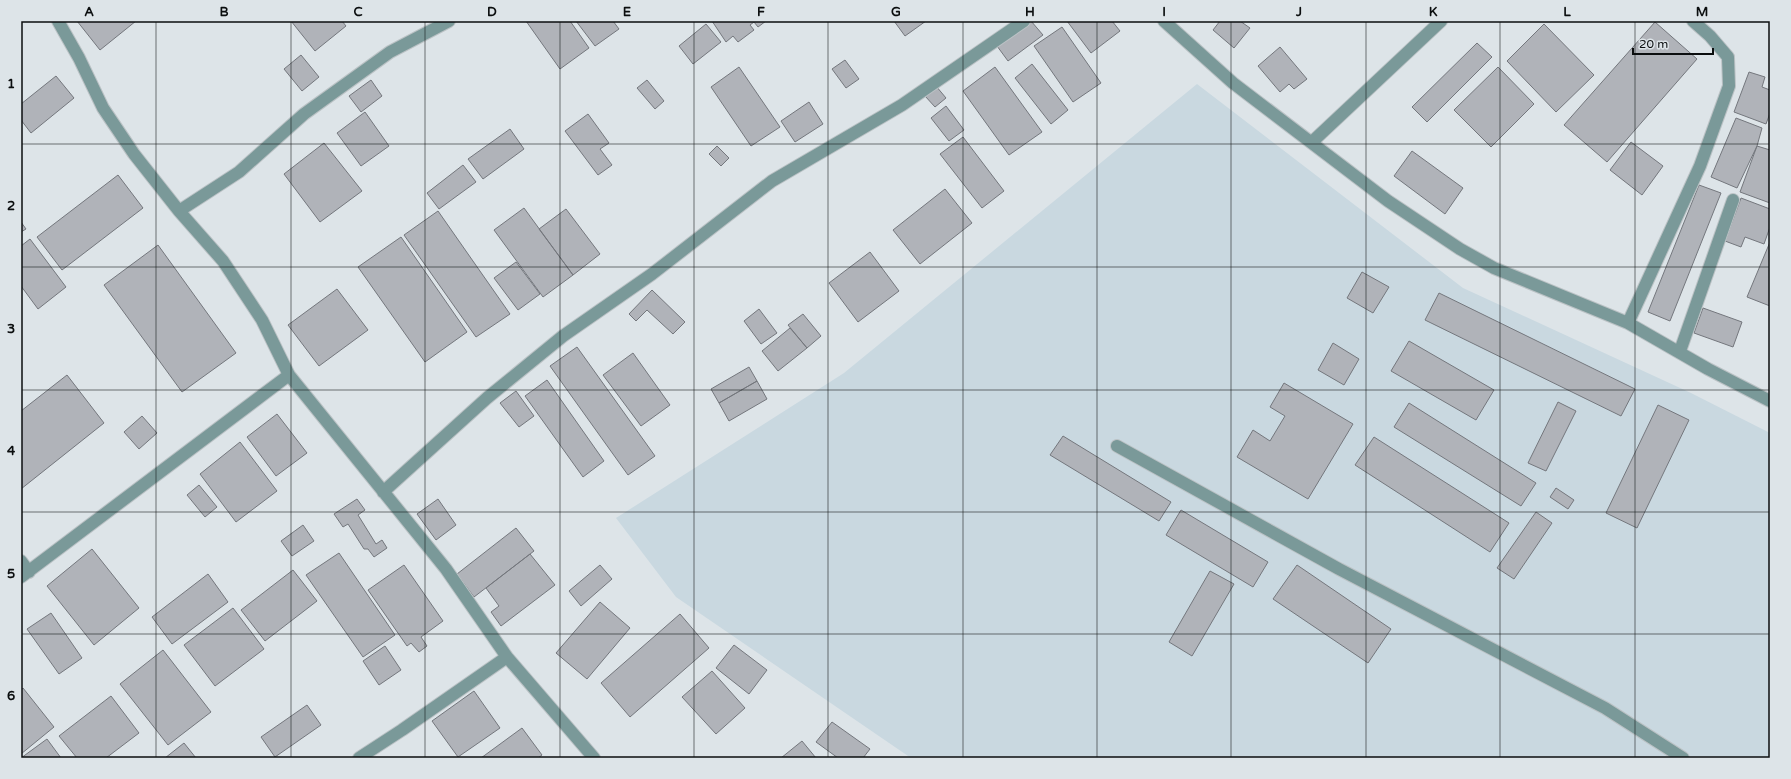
<svg xmlns="http://www.w3.org/2000/svg" width="1791" height="779" viewBox="0 0 1791 779" font-family="'Varela Round',sans-serif">
<style>
.built{fill:#c9d8e0}
.building{fill:#b0b3b9;stroke:#74777d}
.lines{fill:none;stroke-linecap:round;stroke-linejoin:round}
.minor-casing{stroke:#bbc2c5;stroke-width:14}
.minor{stroke:#7a9999;stroke-width:12}
.grid{fill:none;stroke:#0b0e0f;stroke-width:1;stroke-opacity:0.55}
.neatline{fill:none;stroke:#0b0e0f;stroke-width:1.5}
.grid-label{font-size:13px;text-anchor:middle;font-weight:bold;fill:#0b0e0f}
</style>
<rect width="100%" height="100%" fill="#dde4e8"/>
<!-- built -->
<path class="built" d="M1197 84 1463 288 1691 393 1770 433V758H911L676 597 616 518 844 373Z"/>
<!-- building -->
<path class="building" d="M77 21H136L100 50Z
M291 21H342L346 26 315 51Z
M526 21H570L589 48 560 69Z
M576 21H613L619 29 595 46Z
M712 21H766L758 27 754 22 750 25 754 30 738 42 733 36 726 42Z
M894 21H926L905 36Z
M1031 21 1043 35 1008 61 997 46Z
M1067 21H1112L1120 31 1091 53Z
M1220 21H1240L1250 28 1234 48 1213 30Z
M1655 22 1697 59 1607 162 1564 125Z
M706 24 721 42 693 64 679 46Z
M1544 24 1594 75 1556 112 1507 61Z
M1062 27 1101 83 1073 102 1034 46Z
M1477 43 1492 57 1427 122 1412 107Z
M1280 47 1307 79 1294 89 1289 84 1280 92 1258 66Z
M301 55 319 77 302 91 284 69Z
M845 60 859 79 846 88 832 69Z
M1032 64 1068 110 1051 124 1015 78Z
M739 67 780 127 751 146 711 87Z
M995 67 1042 132 1009 155 963 91Z
M1498 67 1534 104 1491 147 1454 110Z
M1749 72 1765 77 1762 87 1770 90V113L1766 124 1734 112Z
M56 76 74 98 31 133 21 120V104Z
M371 80 382 96 361 112 349 96Z
M647 80 664 101 655 109 637 88Z
M936 86 946 98 935 107 925 96Z
M809 102 823 124 795 142 781 121Z
M946 106 964 130 949 141 931 118Z
M365 112 389 146 361 166 337 133Z
M588 114 609 143 600 149 612 165 598 175 565 131Z
M1736 118 1762 128 1757 146 1737 188 1711 177Z
M510 129 524 149 483 179 468 159Z
M963 137 1004 191 982 208 940 154Z
M1631 142 1663 166 1642 195 1610 170Z
M324 143 362 191 320 222 284 174Z
M717 146 729 158 721 166 709 154Z
M1757 146 1770 150V203L1740 192Z
M1412 151 1463 188 1445 214 1394 176Z
M463 165 476 182 439 209 427 193Z
M118 175 143 208 62 270 37 237Z
M1699 185 1721 193 1670 321 1648 312Z
M945 189 972 223 920 264 893 230Z
M1741 198 1770 209V227L1764 244 1745 237 1741 247 1725 241Z
M524 208 573 275 543 297 494 230Z
M566 209 600 254 573 275 539 229Z
M438 211 510 314 476 337 404 235Z
M21 222 26 229 21 232Z
M401 237 467 332 425 362 358 267Z
M30 239 66 287 38 309 21 286V246Z
M1770 242V306L1747 297Z
M158 245 236 353 182 392 104 285Z
M870 252 899 291 858 322 829 283Z
M516 262 540 294 518 310 494 278Z
M1362 272 1389 287 1373 313 1347 298Z
M337 289 368 330 319 366 288 325Z
M652 290 685 322 673 334 647 310 636 321 629 314Z
M1439 293 1635 389 1621 416 1425 320Z
M1703 308 1742 322 1733 347 1694 333Z
M759 309 777 333 761 344 744 321Z
M803 314 821 336 807 348 788 325Z
M790 328 807 348 778 371 762 351Z
M1409 341 1494 390 1476 420 1391 371Z
M1333 343 1359 359 1344 385 1318 370Z
M577 347 655 456 628 475 550 366Z
M633 353 670 405 641 426 603 375Z
M749 367 757 381 719 403 711 389Z
M67 375 104 423 21 489V411Z
M547 380 604 461 583 477 525 396Z
M757 381 767 399 729 421 719 403Z
M1284 383 1353 424 1308 499 1237 457 1253 430 1270 441 1285 416 1270 407Z
M516 391 534 416 519 427 500 403Z
M1558 402 1576 411 1546 471 1528 463Z
M1409 403 1536 483 1521 506 1394 427Z
M1658 405 1689 420 1637 528 1606 513Z
M277 414 307 453 276 476 247 437Z
M142 416 157 433 139 449 124 432Z
M1063 436 1171 502 1159 521 1050 455Z
M1374 437 1509 523 1490 552 1355 465Z
M240 442 277 491 236 522 200 474Z
M199 485 217 507 205 517 187 495Z
M1556 488 1574 500 1568 509 1550 497Z
M357 499 365 510 358 515 376 544 382 540 387 548 374 557 368 549H364L348 524 343 527 334 514Z
M438 499 456 525 436 540 417 514Z
M1181 510 1268 562 1253 587 1166 535Z
M1536 512 1552 523 1514 579 1497 568Z
M303 525 314 541 292 556 281 541Z
M516 528 534 551 474 597 457 574Z
M92 549 139 608 94 645 47 586Z
M339 553 395 635 363 657 306 575Z
M530 554 555 585 501 626 491 612 499 606 486 588Z
M404 565 443 621 421 637 427 646 419 652 411 643 407 646 368 590Z
M600 565 612 579 581 606 569 591Z
M1297 565 1391 629 1368 663 1273 599Z
M293 570 317 601 265 641 241 610Z
M1210 571 1234 584 1192 656 1169 642Z
M208 574 228 602 172 644 152 617Z
M600 602 630 628 587 679 556 653Z
M233 608 264 649 215 686 184 645Z
M51 613 82 658 59 674 27 629Z
M680 614 709 648 630 717 601 683Z
M734 645 767 670 749 694 716 668Z
M385 646 401 670 379 685 363 661Z
M163 650 211 712 168 745 120 684Z
M712 671 745 708 716 734 682 697Z
M23 688 54 727 21 754V690Z
M474 691 500 728 458 757 432 721Z
M111 696 139 733 106 758H77L59 736Z
M307 705 321 725 275 757 261 737Z
M832 722 870 749 863 758H838L816 742Z
M522 728 542 755 538 758H481Z
M47 739 61 758H21Z
M802 741 816 758H781Z
M184 743 196 758H165Z"/>
<g class="lines">
<!-- minor casing -->
<g class="minor-casing">
<path id="minor" d="M58 21 79 58 103 108 134 154 179 211 223 261 262 320 289 375 446 569 507 657 594 758
M1164 21 1233 83 1388 201 1460 249 1494 268 1628 323 1708 369 1770 401
M1312 142 1441 21
M179 211 239 172 304 114 390 52 449 21
M1628 323 1700 166 1729 86 1728 57 1710 36 1693 21
M1680 351 1733 200
M1117 446 1339 569 1605 708 1683 758
M383 492 487 398 563 336 652 274 772 181 902 105 1024 21
M21 561 29 572
M21 577 289 375
M359 758 402 730 507 657"/>
</g>
<!-- minor -->
<use href="#minor" class="minor"/>
</g>
<!-- grid -->
<path class="grid" d="M156 21V758M291 21V758M425 21V758M560 21V758M694 21V758M828 21V758M963 21V758M1097 21V758M1231 21V758M1366 21V758M1500 21V758M1635 21V758M21 144H1770M21 267H1770M21 390H1770M21 512H1770M21 634H1770"/>
<!-- border -->
<rect width="1791" height="779" fill="none" stroke="#dde4e8" stroke-width="44"/>
<!-- scale -->
<path d="M1633 48v6h80v-6" fill="none" stroke="#0b0e0f" stroke-width="2"/>
<text x="1639" y="48" font-size="12" fill="#0b0e0f" stroke="#dde4e8" stroke-width="3" paint-order="stroke">20 m</text>
<rect x="22" y="22" width="1747" height="735" class="neatline"/>
<g class="grid-label">
<text x="89" y="16">A</text>
<text x="224" y="16">B</text>
<text x="358" y="16">C</text>
<text x="492" y="16">D</text>
<text x="627" y="16">E</text>
<text x="761" y="16">F</text>
<text x="896" y="16">G</text>
<text x="1030" y="16">H</text>
<text x="1164" y="16">I</text>
<text x="1299" y="16">J</text>
<text x="1433" y="16">K</text>
<text x="1567" y="16">L</text>
<text x="1702" y="16">M</text>
<text x="11" y="88">1</text>
<text x="11" y="210">2</text>
<text x="11" y="333">3</text>
<text x="11" y="455">4</text>
<text x="11" y="578">5</text>
<text x="11" y="700">6</text>
</g>
</svg>
